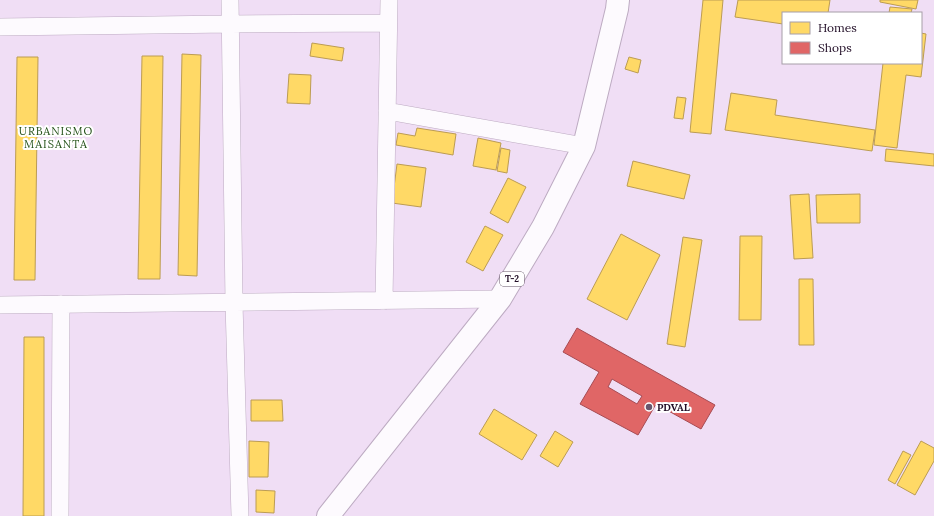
<svg xmlns="http://www.w3.org/2000/svg" width="934" height="516" viewBox="0 0 934 516" font-family="Lora,serif">
<style>
.homes{fill:#ffd966;stroke:#bc9c53}
.shops{fill:#e06666;stroke:#a74b53;fill-rule:evenodd}
.lines{fill:none;stroke-linecap:round;stroke-linejoin:round}
.minor-casing{stroke:#bdabc2;stroke-width:18}
.trunk-casing{stroke:#bdabc2;stroke-width:24}
.minor{stroke:#fdfafe;stroke-width:17}
.trunk{stroke:#fdfafe;stroke-width:22}
.poi-dot{fill:#69566e;stroke:#fff;stroke-width:1.5}
.labels{text-anchor:middle;stroke-width:4;stroke-linejoin:round;paint-order:stroke}
.shield{fill:#fff;stroke:#645667;stroke-width:1}
.shield-label{font-size:9px;font-weight:bold;fill:#210d26}
.poi-label{font-size:10px;font-weight:bold;fill:#210d26;stroke:#fff;text-anchor:start}
.neighbourhood-label{font-size:11px;letter-spacing:1px;fill:#245119;stroke:#fff}
</style>
<rect width="100%" height="100%" fill="#f0def5"/>
<!-- homes -->
<path class="homes" d="M703 0H723L711 134 690 132Z
M738 0H830L828 13H783V24L735 17Z
M880 0H918L916 9 880 2Z
M890 7 912 9 911 13H889Z
M921 33 926 34 921 77 906 75 897 148 874 145 883 63H921Z
M312 43 344 48 342 61 310 56Z
M182 54 201 55 197 276 178 275Z
M142 56H163L160 279H138Z
M17 57H38L35 280H14Z
M629 57 641 60 638 73 625 69Z
M289 74 311 75 310 104 287 103Z
M731 93 777 100 775 115 875 130 872 151 725 130Z
M677 97 686 98 683 119 674 118Z
M417 128 456 134 453 155 396 145 398 133 415 136Z
M478 138 501 143 496 170 473 166Z
M501 148 510 150 507 173 497 171Z
M886 149 934 154V166L885 161Z
M633 161 690 175 684 199 627 186Z
M397 164 426 168 421 207 392 203Z
M508 178 526 187 508 223 490 213Z
M809 194 813 258 794 259 790 195Z
M860 194V223H817L816 195Z
M485 226 503 235 483 271 466 262Z
M621 234 660 255 627 320 587 299Z
M740 236H762L761 320H739Z
M683 237 702 240 685 347 667 344Z
M799 279H813L814 345H799Z
M24 337H44V516H23Z
M251 400H282L283 421H251Z
M494 409 537 435 522 460 479 434Z
M555 431 573 442 558 467 540 456Z
M249 441 269 442 268 477H249Z
M921 441 934 448V461L915 495 897 485Z
M903 451 911 455 895 484 888 480Z
M256 490 275 491 274 513 256 512Z"/>
<!-- shops -->
<path class="shops" d="M577 328 715 405 701 429 656 404 638 435 580 404 599 372 563 352ZM612 379 642 396 637 404 608 387Z"/>
<g class="lines">
<!-- minor casing -->
<g class="minor-casing">
<path id="minor" d="M230 0 234 303 240 516
M0 27 230 24 388 23
M387 111 584 146
M384 301 389 0
M0 305 500 299
M60 516 61 304"/>
</g>
<!-- trunk casing -->
<g class="trunk-casing">
<path id="trunk" d="M328 516 500 299 543 227 584 146 617 9 618 0"/>
</g>
<!-- minor -->
<use href="#minor" class="minor"/>
<!-- trunk -->
<use href="#trunk" class="trunk"/>
</g>
<!-- markers -->
<circle class="poi-dot" cx="649" cy="407" r="4"/>
<g class="labels">
<!-- shield labels -->
<rect class="shield" x="500" y="272" width="24" height="14" rx="3"/>
<g class="shield-label">
<text x="512" y="282">T-2</text>
</g>
<!-- poi labels -->
<g class="poi-label">
<text x="657" y="411">PDVAL</text>
</g>
<!-- neighbourhood labels -->
<g class="neighbourhood-label">
<text x="56" y="135">URBANISMO<tspan x="56" dy="13">MAISANTA</tspan></text>
</g>
</g>
<!-- legend -->
<rect x="782" y="12" width="140" height="52" fill="#ffffff" stroke="#a69ea8"/>
<rect x="790" y="22" width="20" height="12" fill="#ffd966" stroke="#a69ea8"/>
<text x="818" y="32" font-size="12" fill="#210d26">Homes</text>
<rect x="790" y="42" width="20" height="12" fill="#e06666" stroke="#a69ea8"/>
<text x="818" y="52" font-size="12" fill="#210d26">Shops</text>
</svg>
